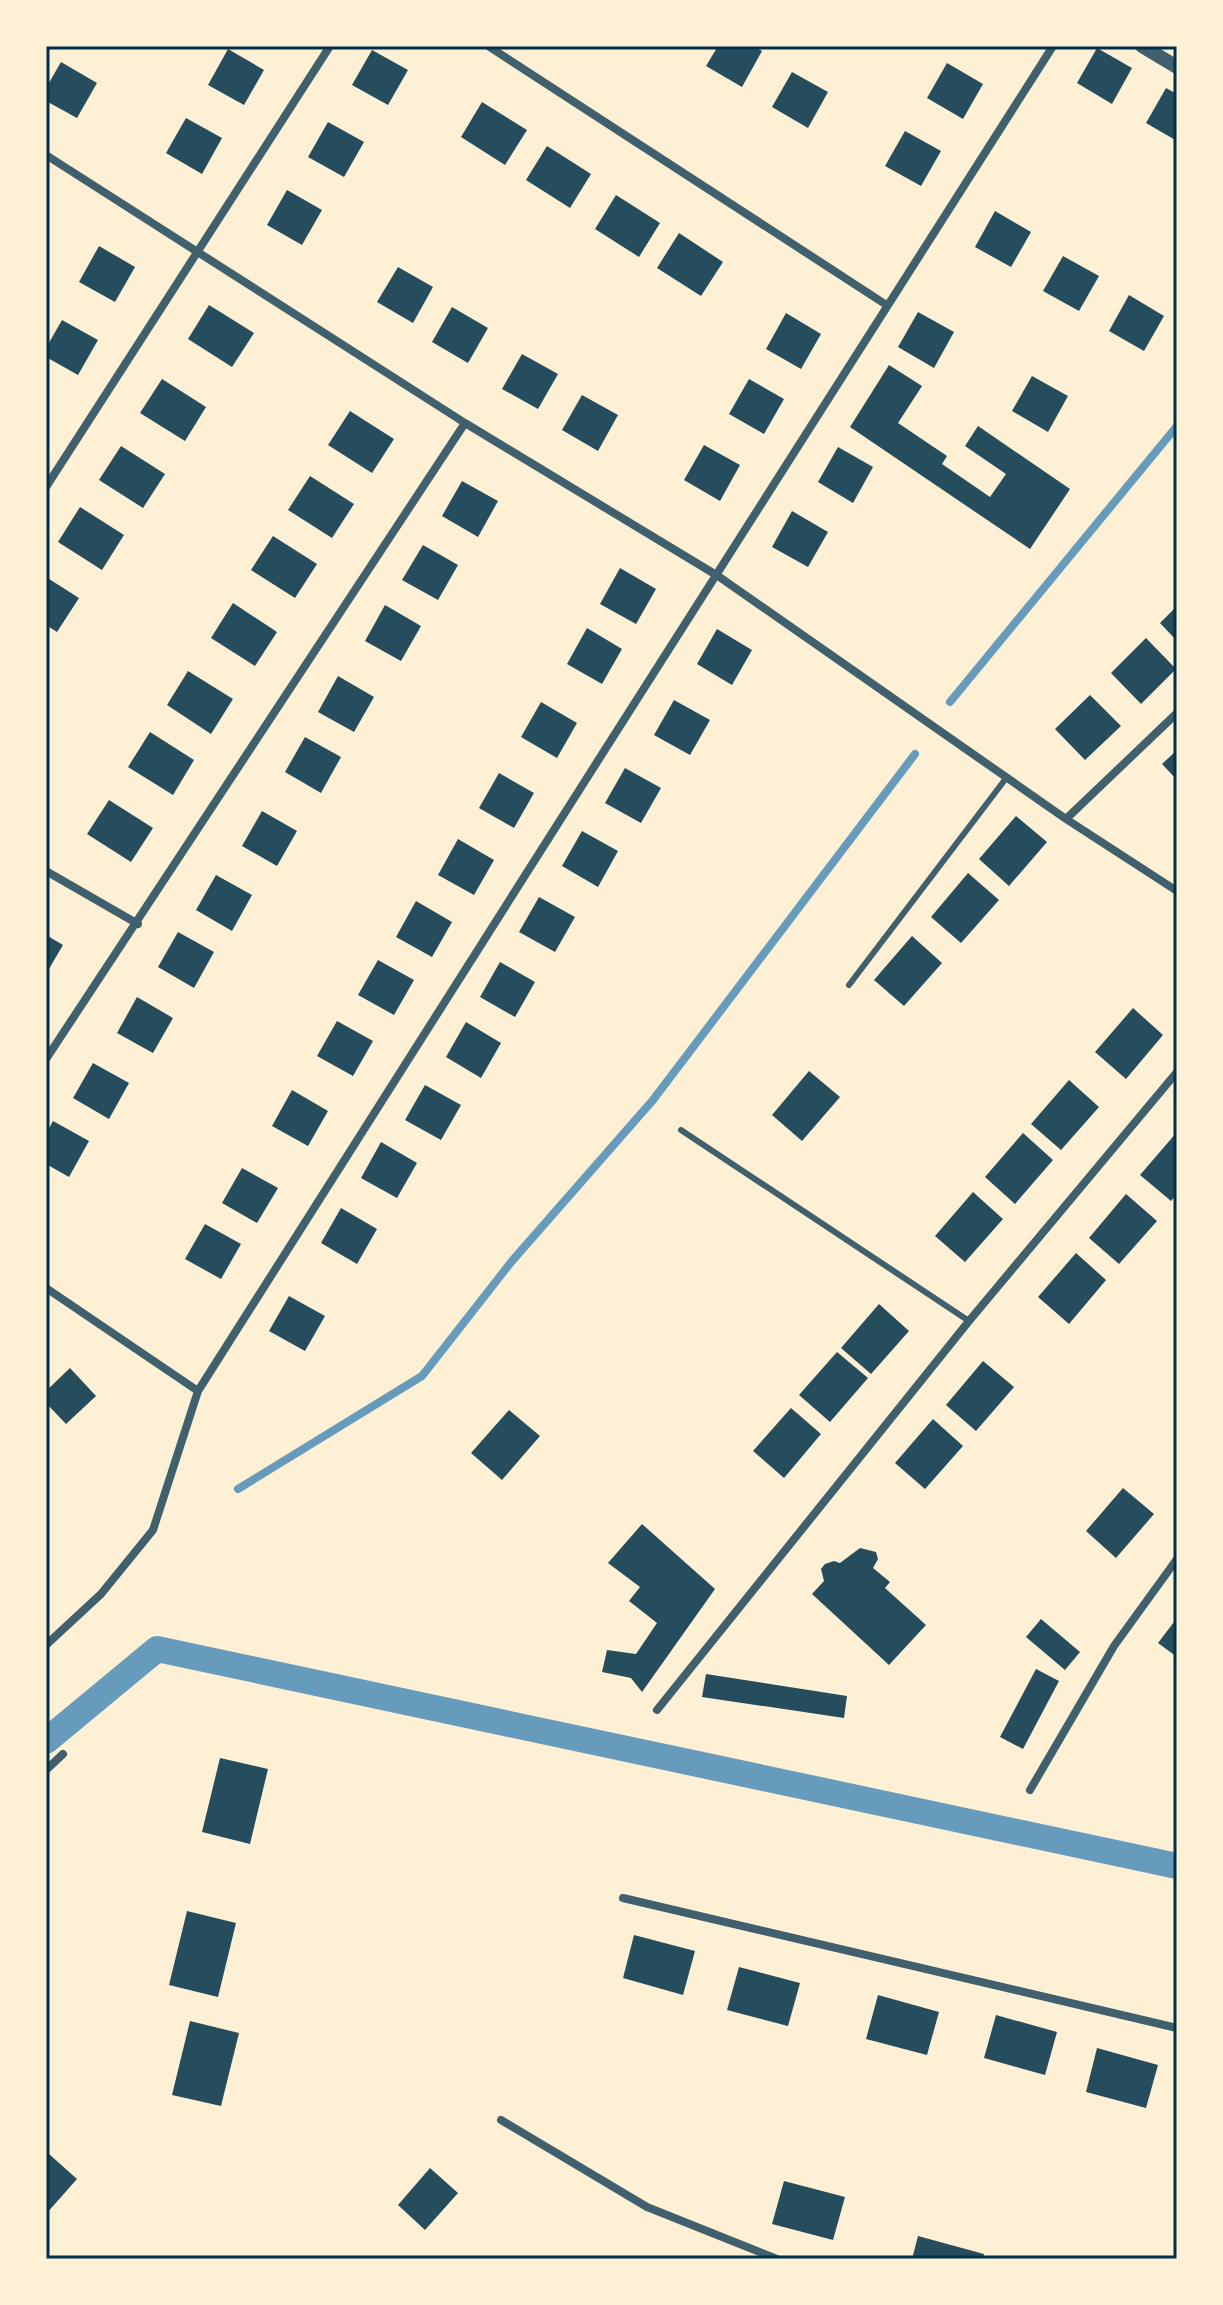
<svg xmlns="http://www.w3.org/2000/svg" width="1223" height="2305" viewBox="0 0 1223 2305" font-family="'Open Sans',sans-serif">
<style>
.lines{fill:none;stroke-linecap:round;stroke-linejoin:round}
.stream{stroke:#669bbc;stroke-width:8}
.canal{stroke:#669bbc;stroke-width:26}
.building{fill:#264d5e}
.service{stroke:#3f606c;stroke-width:6}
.minor{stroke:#3f606c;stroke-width:8}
.tertiary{stroke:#3f606c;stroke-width:14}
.neatline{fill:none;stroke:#003049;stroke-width:3}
</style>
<rect width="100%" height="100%" fill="#fdf0d5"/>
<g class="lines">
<!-- stream -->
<path class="stream" d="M950 702 1177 426
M238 1489 422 1376 512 1261 653 1100 915 754"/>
<!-- canal -->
<path class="canal" d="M46 1741 157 1649 1177 1866"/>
</g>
<!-- building -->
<path class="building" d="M718 46H753L762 51 742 87 706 66Z
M1097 48 1132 68 1112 104 1077 83Z
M228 49 264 70 244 105 208 85Z
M372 50 408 70 388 105 352 85Z
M61 62 97 83 77 118 46 101V88Z
M947 63 983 84 963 119 927 98Z
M792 72 828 92 808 128 772 107Z
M1166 88 1177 94V141L1146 123Z
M482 102 527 130 505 165 461 137Z
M186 118 222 138 202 174 166 153Z
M328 122 364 142 344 177 308 157Z
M905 131 941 151 921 186 885 166Z
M547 146 591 174 570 208 526 180Z
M287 190 322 210 302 245 267 225Z
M616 195 660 223 639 257 595 229Z
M995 211 1031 232 1011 267 975 247Z
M679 233 723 262 701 296 657 268Z
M99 246 135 267 115 302 79 282Z
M1063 256 1099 276 1079 311 1043 291Z
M398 267 433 287 413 323 377 302Z
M1129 295 1164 316 1144 351 1109 331Z
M209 305 254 333 232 367 188 339Z
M452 307 488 328 468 363 432 342Z
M918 312 954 332 934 368 898 347Z
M786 313 821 334 801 369 766 349Z
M62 320 98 340 78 375 46 357V348Z
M522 354 558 374 538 409 502 389Z
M889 365 922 386 898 423 947 456 942 464 990 497 1006 474 965 446 978 426 1070 489 1030 549 850 427Z
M1032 376 1068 396 1048 432 1012 411Z
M162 379 206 407 185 441 140 413Z
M749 379 784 399 764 434 729 414Z
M582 395 618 415 598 451 562 430Z
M350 411 394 439 372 473 328 445Z
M704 445 740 465 720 501 684 480Z
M121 446 165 474 143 508 99 480Z
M838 447 873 467 853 503 818 482Z
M310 476 354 504 332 538 288 510Z
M462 481 498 501 478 537 442 516Z
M80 507 124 535 102 570 58 542Z
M792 511 828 532 808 567 772 547Z
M273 536 317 564 295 598 251 570Z
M423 545 458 565 438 600 402 580Z
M620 568 656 589 636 624 600 604Z
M46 577 79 598 57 632 46 625Z
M233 603 277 632 255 666 211 638Z
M385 605 421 626 401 661 365 641Z
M1177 606V641L1160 623Z
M587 628 622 649 602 684 567 664Z
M717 629 752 650 732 685 697 664Z
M1146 638 1176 669 1141 704 1111 673Z
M188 671 233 699 211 734 167 705Z
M338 676 374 697 354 732 318 712Z
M1090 695 1121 726 1085 760 1055 729Z
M674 700 710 720 690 755 654 735Z
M541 702 577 723 557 758 521 737Z
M150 732 194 760 173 795 128 767Z
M305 737 341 757 321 793 285 772Z
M1177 750V780L1162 764Z
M625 768 661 788 641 823 605 803Z
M499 773 534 793 514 828 479 808Z
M109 800 153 828 131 862 87 834Z
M262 811 297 831 277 866 242 846Z
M1016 816 1047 842 1009 886 979 859Z
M582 831 618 851 598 887 562 866Z
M458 839 494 860 474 895 438 875Z
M968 873 999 900 961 943 931 917Z
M216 875 252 895 232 931 196 910Z
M539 897 575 917 555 952 519 932Z
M416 901 452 922 432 957 396 937Z
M178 932 214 952 194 988 158 967Z
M46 935 63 945 46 974Z
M912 936 942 963 904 1006 874 980Z
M378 960 414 980 394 1015 358 995Z
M500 962 535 982 515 1017 480 997Z
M137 997 173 1018 153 1053 117 1033Z
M1133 1008 1163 1035 1126 1079 1095 1052Z
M337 1021 373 1041 353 1076 317 1056Z
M466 1022 501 1043 481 1078 446 1057Z
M93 1063 129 1083 109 1119 73 1098Z
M809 1071 840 1097 802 1141 772 1115Z
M1069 1080 1099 1107 1061 1150 1031 1124Z
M425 1085 461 1105 441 1140 405 1120Z
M292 1090 328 1111 308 1146 272 1126Z
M53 1121 89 1141 69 1177 46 1164V1134Z
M1177 1132V1194L1171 1201 1140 1175Z
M1023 1133 1053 1160 1015 1204 985 1177Z
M381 1142 417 1163 397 1198 361 1178Z
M242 1168 278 1188 257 1223 222 1203Z
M973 1192 1003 1219 965 1262 935 1236Z
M1126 1194 1157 1221 1119 1264 1089 1238Z
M341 1208 377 1229 357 1264 321 1243Z
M205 1224 241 1244 221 1279 185 1259Z
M1076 1253 1106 1280 1069 1324 1038 1297Z
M289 1296 325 1316 305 1351 269 1331Z
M879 1304 909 1331 871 1374 841 1348Z
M837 1352 868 1378 830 1422 799 1395Z
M983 1361 1014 1387 976 1431 946 1405Z
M70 1368 96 1396 66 1424 46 1403V1391Z
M791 1408 821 1434 784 1478 753 1451Z
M509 1410 540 1436 502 1480 471 1453Z
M933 1419 963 1446 925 1489 895 1463Z
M1123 1488 1154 1514 1116 1558 1086 1531Z
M642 1524 715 1589 642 1692 631 1678 602 1672 607 1650 636 1654 657 1623 629 1601 640 1587 608 1563Z
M860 1548 876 1552 878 1559 873 1568 890 1582 885 1588 926 1625 889 1665 812 1594 824 1581 821 1569 825 1564 834 1561 840 1563Z
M1177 1618V1657L1158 1643Z
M1041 1619 1080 1652 1065 1670 1026 1637Z
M1036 1669 1059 1681 1023 1749 1000 1737Z
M706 1674 847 1696 844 1718 702 1697Z
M220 1758 268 1769 250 1844 202 1832Z
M187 1911 236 1923 218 1997 169 1985Z
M634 1935 695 1951 683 1995 623 1978Z
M739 1967 800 1983 788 2026 727 2010Z
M878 1995 939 2012 927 2055 866 2039Z
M996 2015 1057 2032 1045 2075 984 2058Z
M190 2021 239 2033 221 2106 172 2095Z
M1097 2048 1158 2065 1146 2108 1086 2092Z
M49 2154 77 2179 46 2214V2158Z
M430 2168 458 2193 425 2230 398 2205Z
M784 2181 845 2197 833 2240 772 2224Z
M918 2236 984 2254 983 2259H912Z"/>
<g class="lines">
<!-- service -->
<path class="service" d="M849 985 1007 777
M681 1130 969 1321"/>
<!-- minor -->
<path class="minor" d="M488 46 885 304
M46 155 465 423 718 576 1066 819 1177 891
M46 487 330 46
M1066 819 1177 713
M46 871 138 924
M46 1059 465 423
M46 1288 198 1391
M46 1645 101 1594 153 1530 198 1391C484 943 765 493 1053 46
M657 1710 969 1321 1177 1072
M46 1770 63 1754
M1030 1790 1114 1646 1177 1559
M623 1898 1177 2028
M501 2120 647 2207 777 2259"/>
<!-- tertiary -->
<path class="tertiary" d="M1142 46 1177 67"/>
</g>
<!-- border -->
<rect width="1223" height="2305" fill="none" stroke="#fdf0d5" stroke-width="96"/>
<rect x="48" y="48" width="1127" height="2209" class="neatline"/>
</svg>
